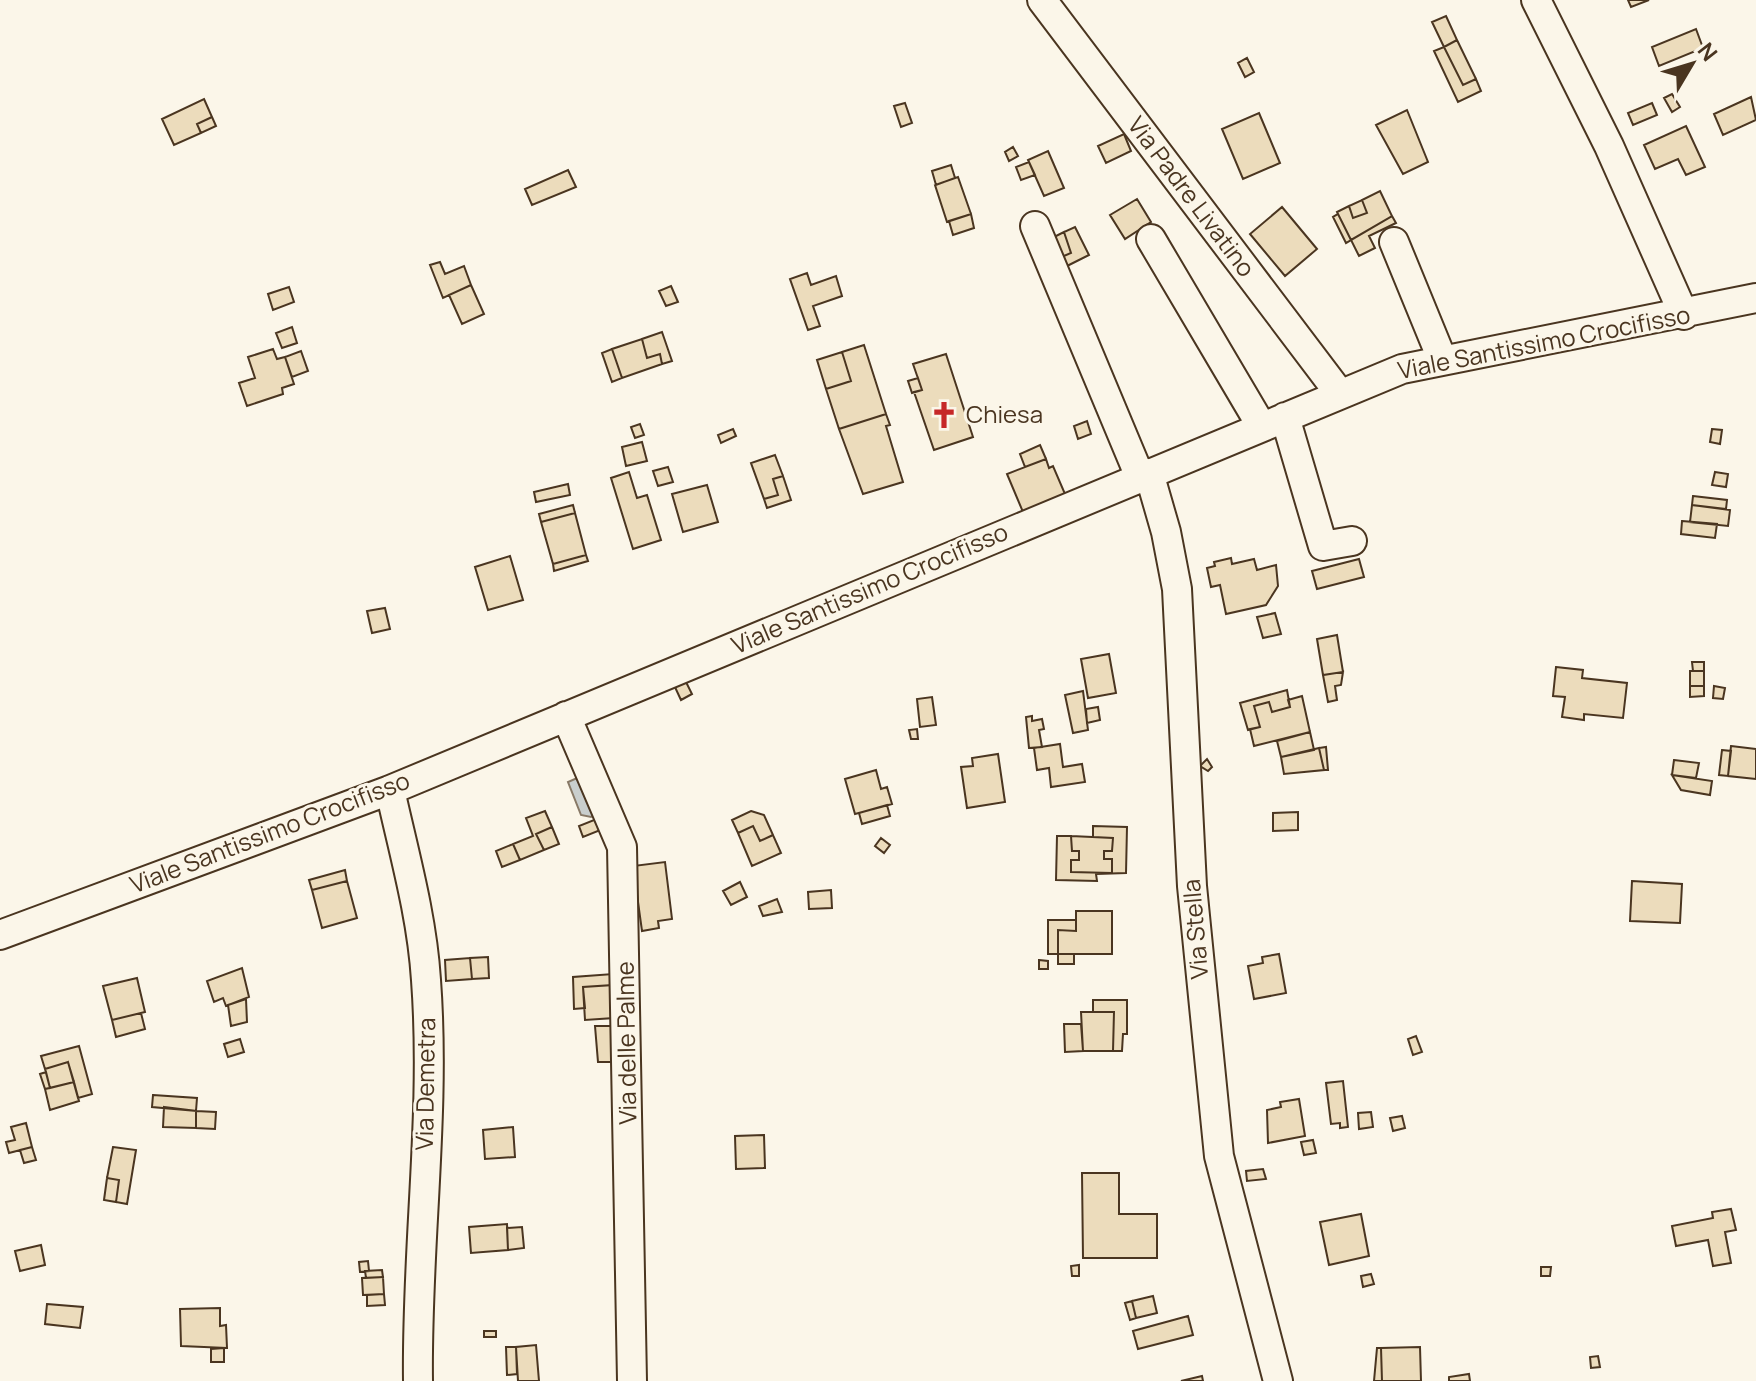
<svg xmlns="http://www.w3.org/2000/svg" width="1756" height="1381" viewBox="0 0 1756 1381" font-family="Manrope,sans-serif">
<style>
.water{fill:#c9cecd;stroke:#887966;stroke-width:2}
.building{fill:#ecdcbc;stroke:#4a3520;stroke-width:2}
.lines{fill:none;stroke-linecap:round;stroke-linejoin:round}
.minor-casing{stroke:#4a3520;stroke-width:32}
.minor{stroke:#fbf6e9;stroke-width:28}
.labels{text-anchor:middle;stroke-width:6;stroke-linejoin:round;paint-order:stroke}
.street-label{font-size:24px;fill:#4a3520;stroke:#fbf6e9}
.poi-label{font-size:24px;fill:#4a3520;stroke:#fbf6e9;text-anchor:start}
</style>
<rect width="100%" height="100%" fill="#fbf6e9"/>
<!-- water -->
<path class="water" d="M584 775 595 814 591 817 581 815 568 782Z"/>
<!-- building -->
<path class="building" d="M1628 0H1649L1631 7Z
M1446 16 1457 40 1444 47 1432 22Z
M1696 29 1703 48 1659 66 1652 47Z
M1457 40 1476 79 1463 85 1444 47Z
M1444 47 1463 85 1476 79 1481 91 1458 102 1434 51Z
M1247 58 1254 72 1245 77 1238 63Z
M1672 94 1680 107 1672 112 1664 98Z
M1751 97 1756 120 1723 135 1714 114Z
M204 99 212 117 197 124 201 133 174 145 162 119Z
M905 103 912 123 901 127 894 106Z
M1652 103 1657 115 1633 125 1628 113Z
M1407 110 1428 162 1403 174 1376 125Z
M1259 113 1280 163 1243 179 1222 129Z
M212 117 216 126 201 133 197 124Z
M1686 126 1705 167 1686 175 1678 159 1655 169 1644 145Z
M1124 134 1131 151 1106 163 1098 146Z
M1013 147 1018 156 1009 161 1005 152Z
M1048 151 1064 188 1044 196 1028 160Z
M1029 162 1035 175 1021 180 1016 167Z
M951 165 955 178 936 185 932 171Z
M568 170 576 187 532 205 525 189Z
M958 177 971 214 947 222 935 185Z
M1380 191 1392 216 1351 240 1337 212 1349 206 1353 218 1367 213 1362 200Z
M1137 199 1151 222 1125 239 1110 215Z
M1362 200 1367 213 1353 218 1349 206Z
M1282 207 1317 249 1285 276 1250 234Z
M971 214 974 228 953 235 949 221Z
M1338 214 1351 240 1346 243 1333 217Z
M1392 216 1396 223 1369 236 1375 248 1359 256 1351 240Z
M1075 227 1089 255 1063 268 1059 258 1071 253 1064 232Z
M1064 232 1071 253 1059 258 1050 239Z
M440 262 445 274 464 266 471 285 443 298 430 265Z
M807 273 811 285 836 276 842 296 813 306 820 326 808 330 790 279Z
M471 285 484 314 462 324 449 295Z
M671 286 678 302 666 306 659 291Z
M289 287 294 302 273 310 268 294Z
M292 327 297 343 282 348 276 333Z
M662 332 672 361 662 364 660 354 647 358 642 339Z
M642 339 647 358 660 354 662 364 622 378 612 349Z
M864 345 886 414 839 429 826 389 851 381 842 352Z
M273 349 277 359 285 357 294 384 282 388 283 394 247 406 239 383 255 378 248 357Z
M612 349 622 378 612 382 602 353Z
M301 351 308 371 292 377 285 357Z
M842 352 851 381 826 389 817 360Z
M946 354 973 437 934 450 914 392 922 390 913 364Z
M918 378 922 390 912 393 908 381Z
M886 414 890 425 886 426 903 482 863 494 839 429Z
M1087 421 1091 434 1078 439 1074 426Z
M640 424 644 435 635 438 631 427Z
M733 429 736 436 721 443 718 435Z
M1712 429 1722 430 1720 444 1710 442Z
M642 442 647 461 626 466 622 447Z
M1040 445 1046 459 1025 467 1020 454Z
M775 455 783 476 773 479 778 495 764 499 751 463Z
M1046 459 1049 468 1053 466 1065 494 1023 512 1007 474Z
M668 467 673 482 658 486 653 471Z
M629 472 637 498 647 495 661 540 633 549 611 478Z
M1715 472 1728 474 1726 487 1712 485Z
M783 476 791 500 767 508 764 499 778 495 773 479Z
M568 484 570 495 536 502 534 492Z
M707 485 718 522 683 532 672 494Z
M1693 496 1727 500 1726 509 1692 505Z
M573 505 575 513 541 522 539 514Z
M1692 505 1730 510 1728 526 1690 522Z
M575 513 586 555 553 564 541 522Z
M1682 521 1717 524 1715 538 1681 534Z
M586 555 588 561 554 571 553 564Z
M510 556 523 600 488 610 475 567Z
M1231 558 1232 564 1254 559 1257 570 1276 565 1278 586 1266 605 1226 614 1220 585 1211 587 1207 568 1215 566 1214 562Z
M1359 559 1364 577 1317 589 1312 571Z
M385 608 390 629 372 633 367 611Z
M1275 613 1281 634 1263 638 1257 617Z
M1337 635 1343 672 1323 675 1317 639Z
M1109 654 1116 693 1088 698 1081 659Z
M1692 662H1704V671H1693Z
M1556 667 1583 670 1582 678 1627 683 1623 718 1584 714V720L1562 717 1565 697 1553 696Z
M1690 671H1704V686H1690Z
M1343 672 1341 685 1335 686 1337 700 1328 702 1323 675Z
M685 680 692 694 681 700 674 685Z
M1690 686H1704V696L1690 697Z
M1714 686 1725 688 1723 699 1713 698Z
M1287 690 1290 707 1272 712 1269 702 1254 706 1260 727 1248 730 1240 703Z
M1083 691 1088 730 1073 733 1065 695Z
M1302 696 1310 732 1254 746 1250 729 1260 727 1254 706 1269 702 1272 712 1290 707 1288 700Z
M932 697 936 725 920 727 917 699Z
M1098 707 1100 720 1087 723 1086 709Z
M1032 716V721L1042 719 1044 729 1039 730 1042 747 1029 748 1026 717Z
M917 729 918 739H911L909 730Z
M1310 732 1314 750 1281 757 1277 741Z
M1060 744 1063 767 1082 764 1085 782 1051 787 1049 768 1037 770 1034 748Z
M1731 746 1756 749V779L1728 776Z
M1326 747 1328 770H1324L1319 748Z
M1319 748 1324 770 1284 774 1281 757Z
M1722 750 1731 751 1728 776 1719 775Z
M998 754 1005 802 967 808 961 767 973 766 972 758Z
M1207 759 1212 767 1208 771 1200 766Z
M1674 760 1699 763 1696 778 1672 775Z
M876 770 881 789 887 787 892 804 855 814 845 779Z
M1672 775 1712 781 1710 795 1681 790Z
M887 805 890 816 862 824 859 813Z
M545 811 552 827 536 834 544 850 520 860 513 844 533 836 526 818Z
M751 811 764 815 773 835 760 841 753 826 738 833 732 820Z
M1298 812V830L1273 831V813Z
M604 816 608 827 583 837 579 826Z
M753 826 760 841 773 835 781 853 752 866 738 833Z
M1093 826 1127 827 1126 873 1096 874 1097 881 1056 880 1057 836H1071L1072 851H1079V860H1071V872L1112 873V859H1104V851H1112L1113 838 1093 837Z
M552 827 559 844 544 850 536 834Z
M1071 836 1113 838 1112 851H1104V859H1112V873L1071 872V860H1079V851H1072Z
M881 838 890 845 884 853 875 846Z
M513 844 520 860 502 867 496 851Z
M665 862 672 919 658 921 659 928 642 931 633 866Z
M345 870 347 881 312 890 309 880Z
M347 881 357 918 322 928 312 890Z
M1632 881 1682 884 1680 923 1630 921Z
M740 882 747 897 731 905 723 891Z
M831 890 832 908 809 909 808 892Z
M777 899 782 912 763 916 759 906Z
M1076 911H1112V954H1058V930L1076 931Z
M1048 920H1076V931L1058 930V954H1048Z
M1058 954H1074V964H1058Z
M1279 954 1286 993 1254 999 1248 966 1263 963 1262 957Z
M488 957 489 978 472 979 470 958Z
M470 958 472 979 446 981 445 960Z
M1039 960 1048 961V969H1039Z
M242 968 249 997 226 1006 223 998 214 1002 207 981Z
M613 974V985L583 987 585 1008 574 1009 573 977Z
M137 978 145 1012 112 1020 103 986Z
M613 985 614 1018 585 1020 583 987Z
M246 999 247 1022 231 1026 228 1005Z
M1093 1000H1127V1034H1123L1122 1051H1113L1114 1012H1093Z
M1081 1012H1114L1113 1051H1083Z
M141 1013 145 1029 116 1037 112 1020Z
M1064 1024H1081L1083 1051 1065 1052Z
M595 1026H613V1062H598Z
M1416 1036 1422 1052 1413 1055 1408 1039Z
M240 1039 244 1052 228 1057 224 1044Z
M79 1046 92 1094 78 1098 68 1062 45 1069 41 1056Z
M68 1062 74 1082 50 1088 45 1069Z
M46 1072 50 1088 45 1089 40 1074Z
M1343 1081 1348 1127 1340 1128V1123L1331 1124 1326 1083Z
M74 1082 79 1101 50 1110 45 1089Z
M153 1095 197 1098 196 1111 152 1107Z
M1299 1099 1305 1136 1268 1143 1267 1110 1281 1107 1280 1102Z
M164 1107 196 1111V1128L163 1127Z
M196 1111 216 1112 215 1129 196 1128Z
M1371 1112 1373 1127 1359 1129 1358 1113Z
M1402 1116 1405 1128 1393 1131 1390 1118Z
M26 1123 32 1147 9 1153 6 1142 15 1140 11 1127Z
M513 1127 515 1157 485 1159 483 1130Z
M764 1135 765 1168 736 1169 735 1136Z
M1313 1140 1316 1153 1304 1155 1301 1142Z
M32 1147 36 1160 24 1163 20 1150Z
M113 1147 136 1150 127 1204 116 1202 119 1180 107 1178Z
M1263 1169 1266 1179 1247 1181 1246 1171Z
M1082 1173H1119V1214H1157V1258H1083Z
M107 1178 119 1180 116 1202 104 1200Z
M1731 1209 1736 1230 1725 1232 1731 1263 1713 1266 1708 1240 1676 1246 1672 1226 1713 1218 1712 1212Z
M1361 1214 1369 1256 1329 1265 1320 1222Z
M507 1224 508 1250 471 1253 469 1227Z
M522 1227 524 1248 508 1250 507 1228Z
M41 1245 45 1265 20 1271 15 1251Z
M368 1261 369 1271 360 1272 359 1262Z
M1079 1265V1276H1072L1071 1266Z
M1541 1267H1551L1550 1276H1541Z
M382 1270 383 1277 366 1278 365 1271Z
M1371 1274 1374 1284 1363 1287 1361 1276Z
M383 1277 384 1294 363 1295 362 1278Z
M384 1294 385 1305 367 1306V1295Z
M1153 1296 1157 1313 1136 1318 1132 1301Z
M1132 1301 1136 1318 1130 1320 1125 1303Z
M47 1304 83 1307 80 1328 45 1324Z
M220 1308V1326L226 1325 227 1348 181 1346 180 1309Z
M1188 1316 1193 1335 1138 1349 1133 1331Z
M484 1331H496V1337H484Z
M536 1345 539 1381H518L516 1347Z
M506 1347H516L517 1374 507 1375Z
M1420 1347 1421 1381H1382L1381 1348Z
M224 1348V1362H211V1349Z
M1377 1348H1381L1382 1381H1374Z
M1598 1356 1600 1367 1591 1368 1590 1357Z
M1469 1374 1470 1381H1449V1377Z
M1202 1376 1203 1381H1181Z"/>
<g class="lines">
<!-- minor casing -->
<g class="minor-casing">
<path id="minor" d="M1042 0 1340 394
M1536 0 1609 146 1684 315
M1035 226 1140 477
M1151 239 1262 427
M1394 242 1442 359
M1285 417 1323 546 1352 541
M1149 473 1166 532 1177 589 1192 886 1219 1156 1278 1381
M566 716 622 847 632 1381
M390 790C404 853 422 916 426 980 436 1114 416 1248 418 1381
M0 935 390 790 1402 369 1756 298"/>
</g>
<!-- minor -->
<use href="#minor" class="minor"/>
</g>
<!-- icons -->
<defs>
<g id="church-bare" transform="scale(2.16)"><path d="M-1.2-6h2.4v3.5h3.3v2.4h-3.3V6h-2.4V-.1h-3.3v-2.4h3.3Z" fill="#c62828" stroke="#fbf6e9" stroke-width="2.5" paint-order="stroke"/></g>
</defs>
<g fill-rule="evenodd">
<use href="#church-bare" x="944" y="415"/>
</g>
<g class="labels">
<!-- street labels -->
<g class="street-label">
<text transform="translate(1191 197) rotate(53)" y="8">Via Padre Livatino</text>
<text transform="translate(1544 343) rotate(-11)" y="8">Viale Santissimo Crocifisso</text>
<text transform="translate(870 589) rotate(-23)" y="8">Viale Santissimo Crocifisso</text>
<text transform="translate(270 833) rotate(-21)" y="8">Viale Santissimo Crocifisso</text>
<text transform="translate(1196 929) rotate(-95)" y="8">Via Stella</text>
<text transform="translate(627 1043) rotate(-91)" y="8">Via delle Palme</text>
<text transform="translate(426 1084) rotate(-89)" y="8">Via Demetra</text>
</g>
<!-- poi labels -->
<g class="poi-label">
<text x="966" y="423">Chiesa</text>
</g>
</g>
<!-- north arrow -->
<g transform="translate(1692 64) rotate(52)" stroke="#fbf6e9" stroke-width="6" paint-order="stroke">
<path d="M0-6L14 30L0 20L-14 30Z" fill="#4a3520"/>
<text y="-12" font-size="22" font-weight="bold" text-anchor="middle" fill="#4a3520">N</text>
</g>
</svg>
